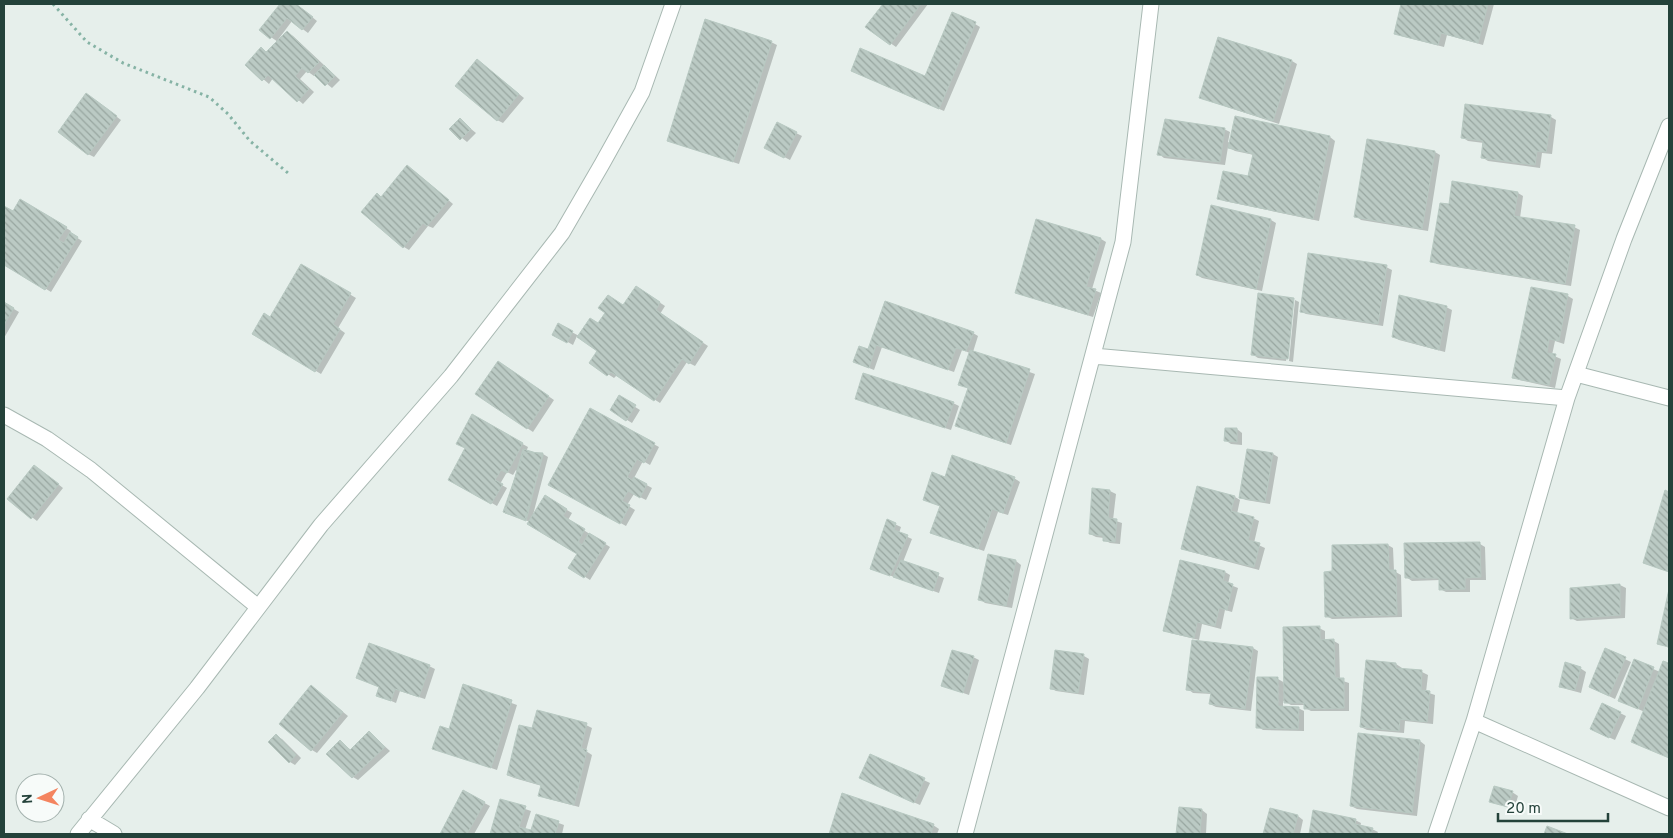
<svg xmlns="http://www.w3.org/2000/svg" width="1673" height="838" viewBox="0 0 1673 838" font-family="Overpass,sans-serif">
<style>
.shadow{fill:#0003}
.building{fill:url(#building-back-hatch);stroke:#b8c9c2}
.lines{fill:none;stroke-linecap:round;stroke-linejoin:round}
.street-casing{stroke:#a8b8b2;stroke-width:17}
.path{stroke:#86b3a5;stroke-width:3;stroke-dasharray:2.5 4;stroke-linecap:butt}
.street{stroke:#fff;stroke-width:15}
</style>
<defs>
<pattern id="building-back-hatch" width="6" height="6" patternUnits="userSpaceOnUse" patternTransform="scale(1.25)"><rect width="6" height="6" fill="#bbcac4"/><path d="M-1 5l2 2M0 0l6 6M5-1l2 2" fill="none" stroke="#98a6a0"/></pattern>
</defs>
<rect width="100%" height="100%" fill="#e6efeb"/>
<!-- shadow -->
<path class="shadow" d="M281 4H296L317 21 308 33 292 21 277 41 278 42 287 32 293 36 340 80 332 88 315 74 314 76 307 71 300 79 314 92 303 104 273 78 269 84 247 65 268 53 278 42 261 30Z
M884 4H928L896 47 867 27Z
M1402 4H1494L1483 45 1447 35 1444 47 1401 36 1395 33Z
M975 24 980 27 944 111 858 74 925 78Z
M1219 38 1292 61 1297 64 1279 124 1206 100 1200 97Z
M771 42 777 45 739 164 674 143Z
M477 60 524 98 503 123 497 120Z
M92 98 121 120 94 157 88 154Z
M1551 117 1556 120 1552 154 1542 153 1540 168 1488 161 1482 157 1484 143 1468 141 1462 137Z
M1236 118 1330 137 1335 141 1319 221 1224 201 1219 198 1249 177 1254 155 1235 151 1228 147 1225 165 1164 158 1159 154 1224 129 1230 132 1228 142 1230 143Z
M460 120 476 133 467 142 451 129Z
M778 124 802 136 790 160 771 150Z
M1368 141 1435 152 1440 155 1428 231 1361 220 1356 216Z
M413 170 453 204 433 228 428 226 409 250 404 247 377 195 382 197Z
M1518 193 1523 196 1520 218 1574 227 1580 230 1571 286 1437 264 1432 261 1450 205Z
M21 200 71 231 70 233 82 241 51 292 4 263V207L13 213Z
M1037 220 1101 239 1106 242 1092 289 1101 293 1093 317 1022 295 1016 292Z
M1271 220 1276 223 1262 291 1202 278 1197 275Z
M302 266 356 298 338 328 345 333 321 374 253 333 270 318Z
M1386 267 1392 270 1383 326 1306 314 1301 311Z
M641 290 665 306 660 314 708 346 695 366 687 362 660 403 617 375 614 378 591 363 599 351 577 336 573 345 554 334 559 325 579 336 599 324Z
M1259 295 1295 299H1293L1286 361 1258 358 1252 354Z
M1568 296 1573 299 1564 344 1555 341 1552 355 1561 359 1555 388 1519 380 1514 377Z
M1295 300 1299 302 1293 362 1289 361Z
M4 303 19 312 4 338Z
M885 303 973 333 978 336 973 352 1035 374 1011 445 957 426 969 388 960 384 970 353 962 350 954 372 882 347 874 370 854 362 869 351Z
M1446 307 1452 310 1445 352 1399 340 1393 337Z
M503 365 554 400 533 432 527 428Z
M619 397 640 410 632 423 611 410Z
M856 399 953 403 959 406 951 430Z
M591 410 659 447 650 465 643 461 634 478 652 488 646 500 634 494 627 505 635 510 626 526 550 484Z
M472 416 528 447 526 452 543 454 548 457 533 515 545 497 572 513 568 520 610 547 590 580 570 567 578 554 530 522 504 511 517 471 516 470 513 475 507 472 500 484 507 488 497 506 450 479 466 448Z
M1237 429 1242 433V445L1231 444 1225 440Z
M1273 454 1278 457 1270 504 1246 500 1240 497Z
M39 469 63 488 37 521 9 499Z
M946 478H1014L1020 482 1008 515 998 512 984 551 937 535 941 506 924 500Z
M1198 487 1235 497 1240 500 1237 514 1253 518 1259 521 1254 543 1265 548 1259 570 1188 551 1182 548Z
M1093 490 1110 491 1116 494 1113 520 1122 523 1120 544 1110 543 1104 540V538L1096 537 1090 534Z
M1666 492 1669 493V572L1644 563Z
M888 521 901 527 899 533 912 539 903 562 944 578 939 593 872 569Z
M1480 544 1485 547 1486 580H1470V592H1446L1440 589V580L1412 581 1406 577Z
M1388 545 1393 548 1394 571 1401 575 1402 617 1332 619 1326 616 1334 572Z
M989 555 1016 561 1021 565 1012 608 985 603 980 599Z
M1225 572 1230 575 1228 584 1238 588 1232 612 1225 610 1221 629 1202 624 1199 640 1170 633 1165 630Z
M1620 585 1626 588 1625 618 1577 621 1571 618V589Z
M1669 595V648L1658 643Z
M1319 628 1325 631V641H1334L1339 644 1340 680 1349 683V711H1311L1305 708 1306 705H1291L1283 701V708H1298L1304 711V731L1263 730 1258 727 1278 679 1285 683Z
M1253 648 1258 651 1251 711 1216 707 1210 704 1212 694 1193 693 1188 689Z
M1606 650 1631 662 1615 699 1596 690Z
M1084 656 1089 659 1084 695 1056 691 1051 688Z
M973 657 979 660 969 695 943 686Z
M1635 661 1660 672 1664 663 1669 665V757L1639 745 1645 712 1619 701Z
M1396 664 1402 668 1401 670 1422 672 1428 675 1426 692 1435 695 1433 724 1405 721 1404 733 1367 730 1361 727Z
M429 666 435 669 425 699 400 691 396 703 377 695 381 687 358 678Z
M1580 668 1586 672 1581 693 1566 689 1560 686Z
M464 686 517 705 497 770 434 748 450 730Z
M312 687 348 716 317 753 312 750Z
M1620 713 1626 716 1615 740 1597 732Z
M586 725 592 728 586 751 592 755 579 807 545 798 540 795 542 786 514 778 508 775 533 730Z
M369 732 390 751 358 780 353 777 340 742 351 750Z
M276 736 282 739 301 758 295 765 290 762Z
M1420 741 1425 745 1417 816 1357 809 1351 806Z
M871 755 930 783 920 805 866 781Z
M464 792 490 806 474 834H441Z
M1512 792 1518 796 1514 810 1491 801Z
M843 795 933 825 939 829 937 834H830Z
M501 801 531 811 525 830 532 832 537 815 564 825 562 834H491Z
M1180 809 1202 810 1207 814 1206 834H1178Z
M1271 809 1298 816 1303 820 1300 834H1264Z
M1314 811 1355 820 1361 823 1360 827 1372 829 1378 832 1377 834H1310Z"/>
<!-- building -->
<path class="building" d="M280 4H296L313 17 302 30 287 18 270 39 259 30Z
M883 4H921L890 45 865 27Z
M1401 4H1488L1478 43 1441 33 1438 45 1394 34Z
M952 12 976 22 939 109 851 71 860 48 925 76Z
M705 19 772 41 733 162 667 141Z
M287 31 319 62 308 73 302 68 295 76 309 89 297 102 268 75 262 81 245 65 261 47 266 52Z
M1218 37 1292 60 1273 121 1199 98Z
M477 59 519 94 497 121 455 86Z
M324 65 335 76 325 86 314 75Z
M86 93 117 116 88 155 58 132Z
M1465 104 1551 115 1546 152 1537 151 1535 165 1481 158 1483 141 1461 138Z
M1235 116 1330 136 1313 219 1217 199 1223 171 1248 176 1253 154 1228 148Z
M460 118 471 129 460 140 449 129Z
M1165 119 1225 128 1220 162 1157 155Z
M777 122 797 132 784 158 764 148Z
M1367 139 1435 151 1422 229 1354 217Z
M407 165 449 200 427 226 423 223 403 248 361 212 377 193 381 197Z
M1452 181 1518 192 1514 216 1575 225 1565 284 1430 262 1440 203 1449 204Z
M20 199 67 227 58 240 64 243 70 232 78 237 45 290 4 265V206L13 211Z
M1211 205 1271 219 1256 289 1196 275Z
M1036 219 1101 238 1086 287 1096 289 1088 315 1015 293Z
M1308 253 1387 265 1378 324 1300 312Z
M301 264 351 293 333 324 340 329 315 372 252 334 264 313 270 317Z
M636 286 660 302 656 310 703 342 689 364 682 359 654 401 611 372 607 376 589 363 597 351 577 337 590 318 598 323 605 313 598 308 608 295 623 305Z
M1531 287 1568 294 1559 341 1549 339 1547 353 1556 354 1549 385 1512 378Z
M1258 293 1294 298 1288 359 1251 355Z
M1399 295 1447 306 1439 350 1392 337Z
M885 301 974 332 966 351 956 348 948 370 876 345 869 368 853 362 859 346 868 349Z
M4 302 14 308 4 325Z
M558 323 573 331 567 343 552 335Z
M970 350 1030 369 1006 443 955 426 968 388 958 385Z
M498 361 549 396 527 429 475 394Z
M863 373 954 402 945 428 855 399Z
M619 395 636 405 626 421 610 410Z
M590 408 655 443 644 463 637 459 627 477 632 480 634 477 647 484 640 498 628 491 622 501 630 505 620 524 548 485Z
M472 414 523 443 507 473 501 470 495 480 503 484 491 504 448 480 465 448 456 444Z
M1225 428H1237V442L1224 441Z
M523 449 543 455 525 519 505 513Z
M1247 449 1273 453 1265 502 1239 498Z
M524 452 543 453 526 521 503 512Z
M952 455 1015 477 1003 513 992 509 978 549 930 533 940 506 923 500 932 472 945 477Z
M34 465 59 484 31 519 7 499Z
M1197 486 1235 496 1231 511 1254 517 1248 540 1260 543 1254 567 1181 549Z
M1092 488 1110 490 1108 518 1117 519 1115 542 1103 541V536L1089 534Z
M1665 490 1669 492V572L1643 563Z
M545 495 567 509 563 516 585 529 578 542 582 545 589 533 606 543 584 578 568 568 577 554 527 524Z
M887 519 896 523 894 530 908 535 890 576 870 569Z
M1480 542 1481 577 1465 578V589L1439 590V578H1405L1404 543Z
M1388 544 1389 570H1396L1397 615 1325 617 1324 572 1332 571V545Z
M988 554 1016 560 1006 606 978 600Z
M901 560 939 573 933 591 893 577Z
M1180 560 1225 571 1223 581 1233 584 1227 610 1219 608 1215 626 1197 622 1194 638 1163 631Z
M1620 584V615L1570 619V588Z
M1669 589V647L1657 644Z
M1320 626V640L1334 639 1335 678H1344V708L1304 709V703H1284L1283 627Z
M1192 640 1253 647 1245 709 1209 704 1211 693 1186 690Z
M369 643 430 665 419 697 395 689 391 701 376 696 379 687 356 678Z
M1605 648 1626 657 1609 696 1589 687Z
M952 650 974 656 963 693 941 686Z
M1055 650 1084 654 1078 693 1050 689Z
M1634 659 1654 667 1638 709 1618 701Z
M1366 660 1396 663V668L1422 670 1421 690 1430 691 1427 722 1400 719 1399 731 1360 727Z
M1663 661 1669 663V758L1631 742Z
M1565 662 1581 667 1575 690 1559 687Z
M1257 677H1278V706L1299 707 1298 729 1256 728Z
M463 684 512 700 491 768 432 749 440 726 449 729Z
M311 685 343 712 311 751 279 724Z
M1602 703 1621 712 1609 738 1590 729Z
M537 710 587 723 581 748 587 750 574 805 538 796 541 785 507 775 519 725 532 728Z
M369 731 385 747 352 778 326 754 340 740 350 750Z
M1358 733 1420 740 1412 813 1350 806Z
M276 734 296 755 289 763 268 742Z
M870 754 925 778 914 803 859 778Z
M1494 786 1513 791 1508 807 1489 802Z
M463 790 485 802 467 834H440Z
M842 793 934 824 931 834H829Z
M500 799 526 806 519 827 531 830 536 814 559 821 555 834H490Z
M1179 807 1202 809 1200 834H1176Z
M1270 808 1298 815 1293 834H1263Z
M1313 810 1356 819 1355 824 1373 828 1371 834H1309Z
M1547 826 1568 834H1544Z"/>
<g class="lines">
<!-- street casing -->
<g class="street-casing">
<path id="street" d="M1093 356 1567 398
M1576 374 1669 398
M4 415 47 439 91 470 258 607
M1474 721 1669 808
M89 819 114 834
M78 834 197 688 321 525 451 376 562 233 602 164 642 92 673 4
M965 834 1123 242 1151 4
M1436 834 1474 721 1567 398 1624 239 1669 126"/>
</g>
<!-- path -->
<path class="path" d="M53 4 87 42 123 63 209 97 228 114 250 141 288 173"/>
<!-- street -->
<use href="#street" class="street"/>
</g>
<!-- border -->
<rect width="1673" height="838" fill="none" stroke="#24423a" stroke-width="10"/>
<!-- north arrow -->
<g transform="translate(40 798) rotate(266)"><circle r="24" fill="#f7fbf9" stroke="#a3b1ad"/>
<path d="M0-4L9 19L0 12L-9 19Z" fill="#f4845f"/>
<text y="-8" font-size="14" font-weight="bold" text-anchor="middle" fill="#24423a">N</text>
</g>
<!-- scale -->
<path d="M1498 813v8h110v-8" fill="none" stroke="#24423a" stroke-width="2.5"/>
<text x="1506" y="813" font-size="15" fill="#24423a" stroke="#f7fbf9" stroke-width="4" paint-order="stroke">20 m</text>
</svg>
